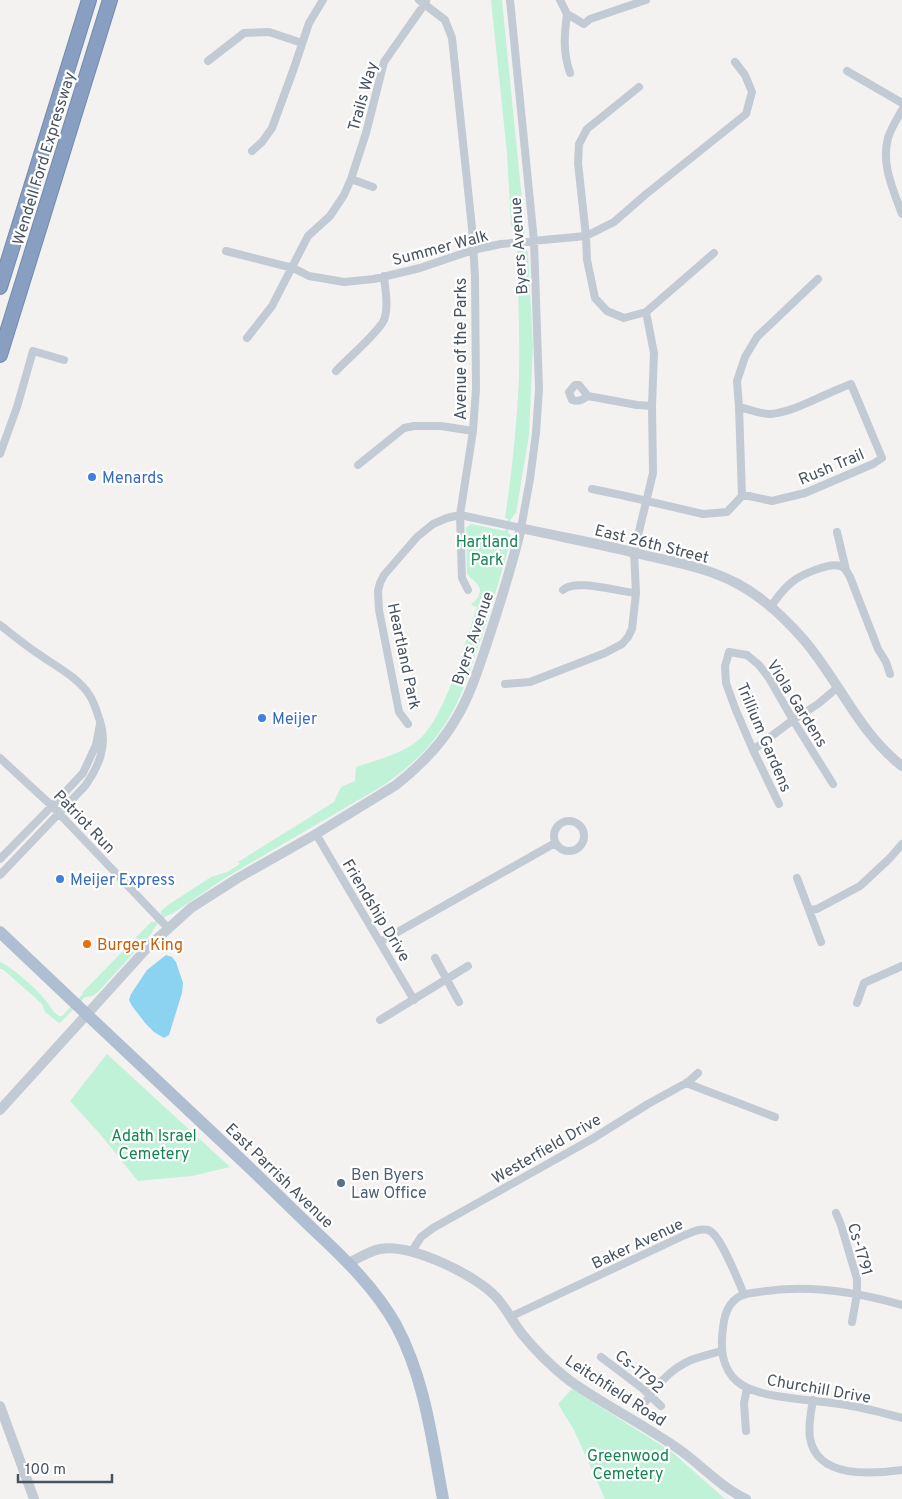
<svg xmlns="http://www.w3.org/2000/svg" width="902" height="1499" viewBox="0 0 902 1499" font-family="Overpass,sans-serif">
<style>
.green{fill:#bff2d7}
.water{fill:#8bd3f0}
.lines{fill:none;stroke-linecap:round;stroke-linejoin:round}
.motorway-casing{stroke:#738aad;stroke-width:16}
.minor{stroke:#c2cad3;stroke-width:8}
.tertiary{stroke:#c2cad3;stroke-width:10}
.primary{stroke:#b0bed1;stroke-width:12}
.motorway{stroke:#889fc1;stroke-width:14}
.shop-dot{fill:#3f7fe0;stroke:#fff;stroke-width:2}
.food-dot{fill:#e8710a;stroke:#fff;stroke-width:2}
.service-dot{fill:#5c6f8a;stroke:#fff;stroke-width:2}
.labels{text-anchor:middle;stroke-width:4.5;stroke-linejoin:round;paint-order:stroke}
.street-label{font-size:16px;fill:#485360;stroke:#fff}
.shop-label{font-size:16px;fill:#366cbe;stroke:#fff;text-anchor:start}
.park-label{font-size:16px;fill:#148656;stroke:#fff}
.food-label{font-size:16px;fill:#c56008;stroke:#fff;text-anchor:start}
.service-label{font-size:16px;fill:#4e5e75;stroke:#fff;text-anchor:start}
</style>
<rect width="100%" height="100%" fill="#f4f2f1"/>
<!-- green -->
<path class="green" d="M491 0H502L525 230C524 238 523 245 528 253L533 346 529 435 516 513 511 519 508 532 511 535V540C500 577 490 614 477 650 467 679 458 708 439 733 424 754 405 770 384 785L225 878 172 914C163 916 155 926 151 934L98 992 92 996 85 997 61 1022 59 1023 45 1012 42 1004 6 972 2 969H0V962C11 966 39 991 46 1001 51 1007 53 1012 59 1016H62L83 994 82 993 152 921 153 923 162 914 160 912 168 905 211 877 227 872 240 864 238 862 334 802 341 787 355 781 356 767C376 760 399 755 416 742 445 721 465 642 477 607L471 605C474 601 478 599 479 595 483 584 472 581 467 574L466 528 471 524 505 531 508 519 505 518C512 472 517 424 519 377 520 335 518 293 517 251L521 250 520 238H517L514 229 511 225 507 153Z
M107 1054 230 1167 192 1176 138 1181 100 1134 70 1101Z
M572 1389 672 1452 725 1499H605L574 1430 558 1404Z"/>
<!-- water -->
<path class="water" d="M166 955 172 957 176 962 183 983 182 993 169 1035 164 1038 154 1032 146 1024 132 1006 129 1000 131 994 147 970Z"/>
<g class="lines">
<!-- motorway casing -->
<g class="motorway-casing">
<path id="motorway" d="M0 287 89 0
M0 355 110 0"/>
</g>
<!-- minor -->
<path class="minor" d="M419 0 445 20 452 38 472 228 475 277 476 389 473 431 460 515 462 578 468 590
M560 0 567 14 584 24 590 19 646 0
M567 14C564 37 563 52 570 73
M208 61 244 33 269 32 302 43
M847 71 902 103
M639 87 587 129 579 144 578 163 586 236 587 260 595 298 607 311 624 318 646 312 714 253
M902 110C897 119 891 128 888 138 881 165 893 189 902 214
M252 151 262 142 272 128 294 68 309 23 323 0
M351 179 373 187
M226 251 293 268 309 276 344 282 374 279 420 268 473 250 501 244 586 236 614 222 645 195 746 114 752 92 745 75 735 62
M247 338 272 306 308 236 330 216 344 195 351 179 366 133 384 62 426 2
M336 371C347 359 378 333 384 320 389 307 385 289 384 276
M588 396C582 400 579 402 572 400L569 392 575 385H579L588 396 637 405 652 406
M739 407C748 409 761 414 770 414 795 412 826 393 851 384L882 458 873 464 805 493 772 501 749 496H742
M0 454 17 407 33 351 64 360
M358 465 404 428 414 426H441L473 431
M592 489 621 495 703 514 727 512 742 496 739 407 737 381 745 357 757 337 818 279
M837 532 846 570
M563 590C575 578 619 592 636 593
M771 606C777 598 783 589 792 582 800 575 830 562 840 566 846 567 847 573 850 577L878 649 886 662 890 674
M0 625C13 635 26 646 40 655 57 667 79 678 90 696 95 704 97 713 100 721 108 745 99 766 85 786L0 875
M505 684 530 682 605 653 622 644 628 637 632 629 636 593 634 552 653 473 652 406 654 353 646 312
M408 724 399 712 379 610 378 591 380 583 384 575 417 537 433 524 447 518 460 515 521 528 530 479 536 433 539 389 534 241 510 0
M753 750 793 720 818 704 838 687
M0 758 52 806 168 928
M779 804 753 750 735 708 726 683 725 666 729 652 747 655 759 665 769 678 793 720 833 784
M554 836a15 15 0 1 1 30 0a15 15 0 1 1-30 0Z
M316 834 414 1000
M0 859 52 806 83 773 96 745 100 724
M797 878 821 942
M809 910 817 909 860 886 890 858 902 844
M380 942 555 843
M435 958 459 1002
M857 1003 864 983 902 966
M380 1020 468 966
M686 1083 775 1117
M836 1213 841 1225 857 1279V1294L852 1322
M412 1251 421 1237 433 1228 592 1139 648 1104 688 1082 698 1073
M902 1305C857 1292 806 1284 759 1292 751 1293 744 1293 737 1298 724 1307 723 1325 722 1339 721 1357 726 1375 742 1385 765 1399 818 1400 846 1405 865 1408 884 1413 902 1418
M510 1317 685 1235C692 1232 700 1228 708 1230 720 1233 738 1281 744 1294
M601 1357 642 1388 661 1406
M813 1400C811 1412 808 1425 810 1438 817 1479 872 1474 902 1470
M641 1408C655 1388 668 1370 691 1360 701 1356 711 1354 721 1351
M746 1431 744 1403 747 1388"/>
<!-- tertiary -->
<path class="tertiary" d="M0 1110 148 947 191 908 238 878 316 834 396 785C420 766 442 744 457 717 470 695 478 670 486 646 499 607 511 569 521 528 560 537 601 544 640 554 673 562 707 567 738 584 764 598 785 618 804 640 839 681 859 733 902 766
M349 1263C359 1258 369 1251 380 1249 410 1243 476 1275 496 1297 506 1308 513 1322 522 1334 535 1350 549 1364 565 1377 577 1387 592 1395 606 1404 631 1419 656 1433 680 1450 702 1466 721 1487 746 1499
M0 1406 34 1499"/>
<!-- primary -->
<path class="primary" d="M0 932C84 1012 168 1091 253 1171 274 1191 294 1211 315 1231 346 1260 375 1288 396 1325 425 1379 432 1440 443 1499"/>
<!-- motorway -->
<use href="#motorway" class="motorway"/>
</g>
<!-- markers -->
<g class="shop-dot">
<circle cx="92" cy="477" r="5"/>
<circle cx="262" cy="718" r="5"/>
<circle cx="60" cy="879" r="5"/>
</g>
<circle class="food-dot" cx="87" cy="944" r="5"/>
<circle class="service-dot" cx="341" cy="1183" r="5"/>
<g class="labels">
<!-- street labels -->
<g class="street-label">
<text transform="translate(362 96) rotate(-74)" y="6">Trails Way</text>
<text transform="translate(43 158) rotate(-73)" y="6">Wendell Ford Expressway</text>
<text transform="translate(518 246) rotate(-94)" y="6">Byers Avenue</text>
<text transform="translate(440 247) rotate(-15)" y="6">Summer Walk</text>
<text transform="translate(460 349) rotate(-90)" y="6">Avenue of the Parks</text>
<text transform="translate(831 466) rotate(-23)" y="6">Rush Trail</text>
<text transform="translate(652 543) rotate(14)" y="6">East 26th Street</text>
<text transform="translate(472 638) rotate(-71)" y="6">Byers Avenue</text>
<text transform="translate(405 656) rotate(78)" y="6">Heartland Park</text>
<text transform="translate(798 703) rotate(58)" y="6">Viola Gardens</text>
<text transform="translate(765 737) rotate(67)" y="6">Trillium Gardens</text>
<text transform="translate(85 821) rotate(46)" y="6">Patriot Run</text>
<text transform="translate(377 910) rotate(59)" y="6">Friendship Drive</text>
<text transform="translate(546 1148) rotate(-30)" y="6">Westerfield Drive</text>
<text transform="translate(280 1175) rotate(44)" y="6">East Parrish Avenue</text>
<text transform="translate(637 1243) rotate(-25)" y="6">Baker Avenue</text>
<text transform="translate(861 1249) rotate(74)" y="6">Cs-1791</text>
<text transform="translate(640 1371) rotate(40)" y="6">Cs-1792</text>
<text transform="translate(819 1388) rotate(10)" y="6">Churchill Drive</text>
<text transform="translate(616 1390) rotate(33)" y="6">Leitchfield Road</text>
</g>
<!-- shop labels -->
<g class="shop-label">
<text x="102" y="483">Menards</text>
<text x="272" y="724">Meijer</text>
<text x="70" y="885">Meijer Express</text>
</g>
<!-- park labels -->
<g class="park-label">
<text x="487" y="547">Hartland<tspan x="487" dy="18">Park</tspan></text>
<text x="154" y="1141">Adath Israel<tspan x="154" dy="18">Cemetery</tspan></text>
<text x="628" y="1461">Greenwood<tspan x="628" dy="18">Cemetery</tspan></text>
</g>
<!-- food labels -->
<g class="food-label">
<text x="97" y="950">Burger King</text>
</g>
<!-- service labels -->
<g class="service-label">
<text x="351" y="1180">Ben Byers<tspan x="351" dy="18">Law Office</tspan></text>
</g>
</g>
<!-- scale -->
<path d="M18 1474v8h94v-8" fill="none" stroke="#485360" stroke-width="2.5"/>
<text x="25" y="1474" font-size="15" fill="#485360" stroke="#ffffff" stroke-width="4" paint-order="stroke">100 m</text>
</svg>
